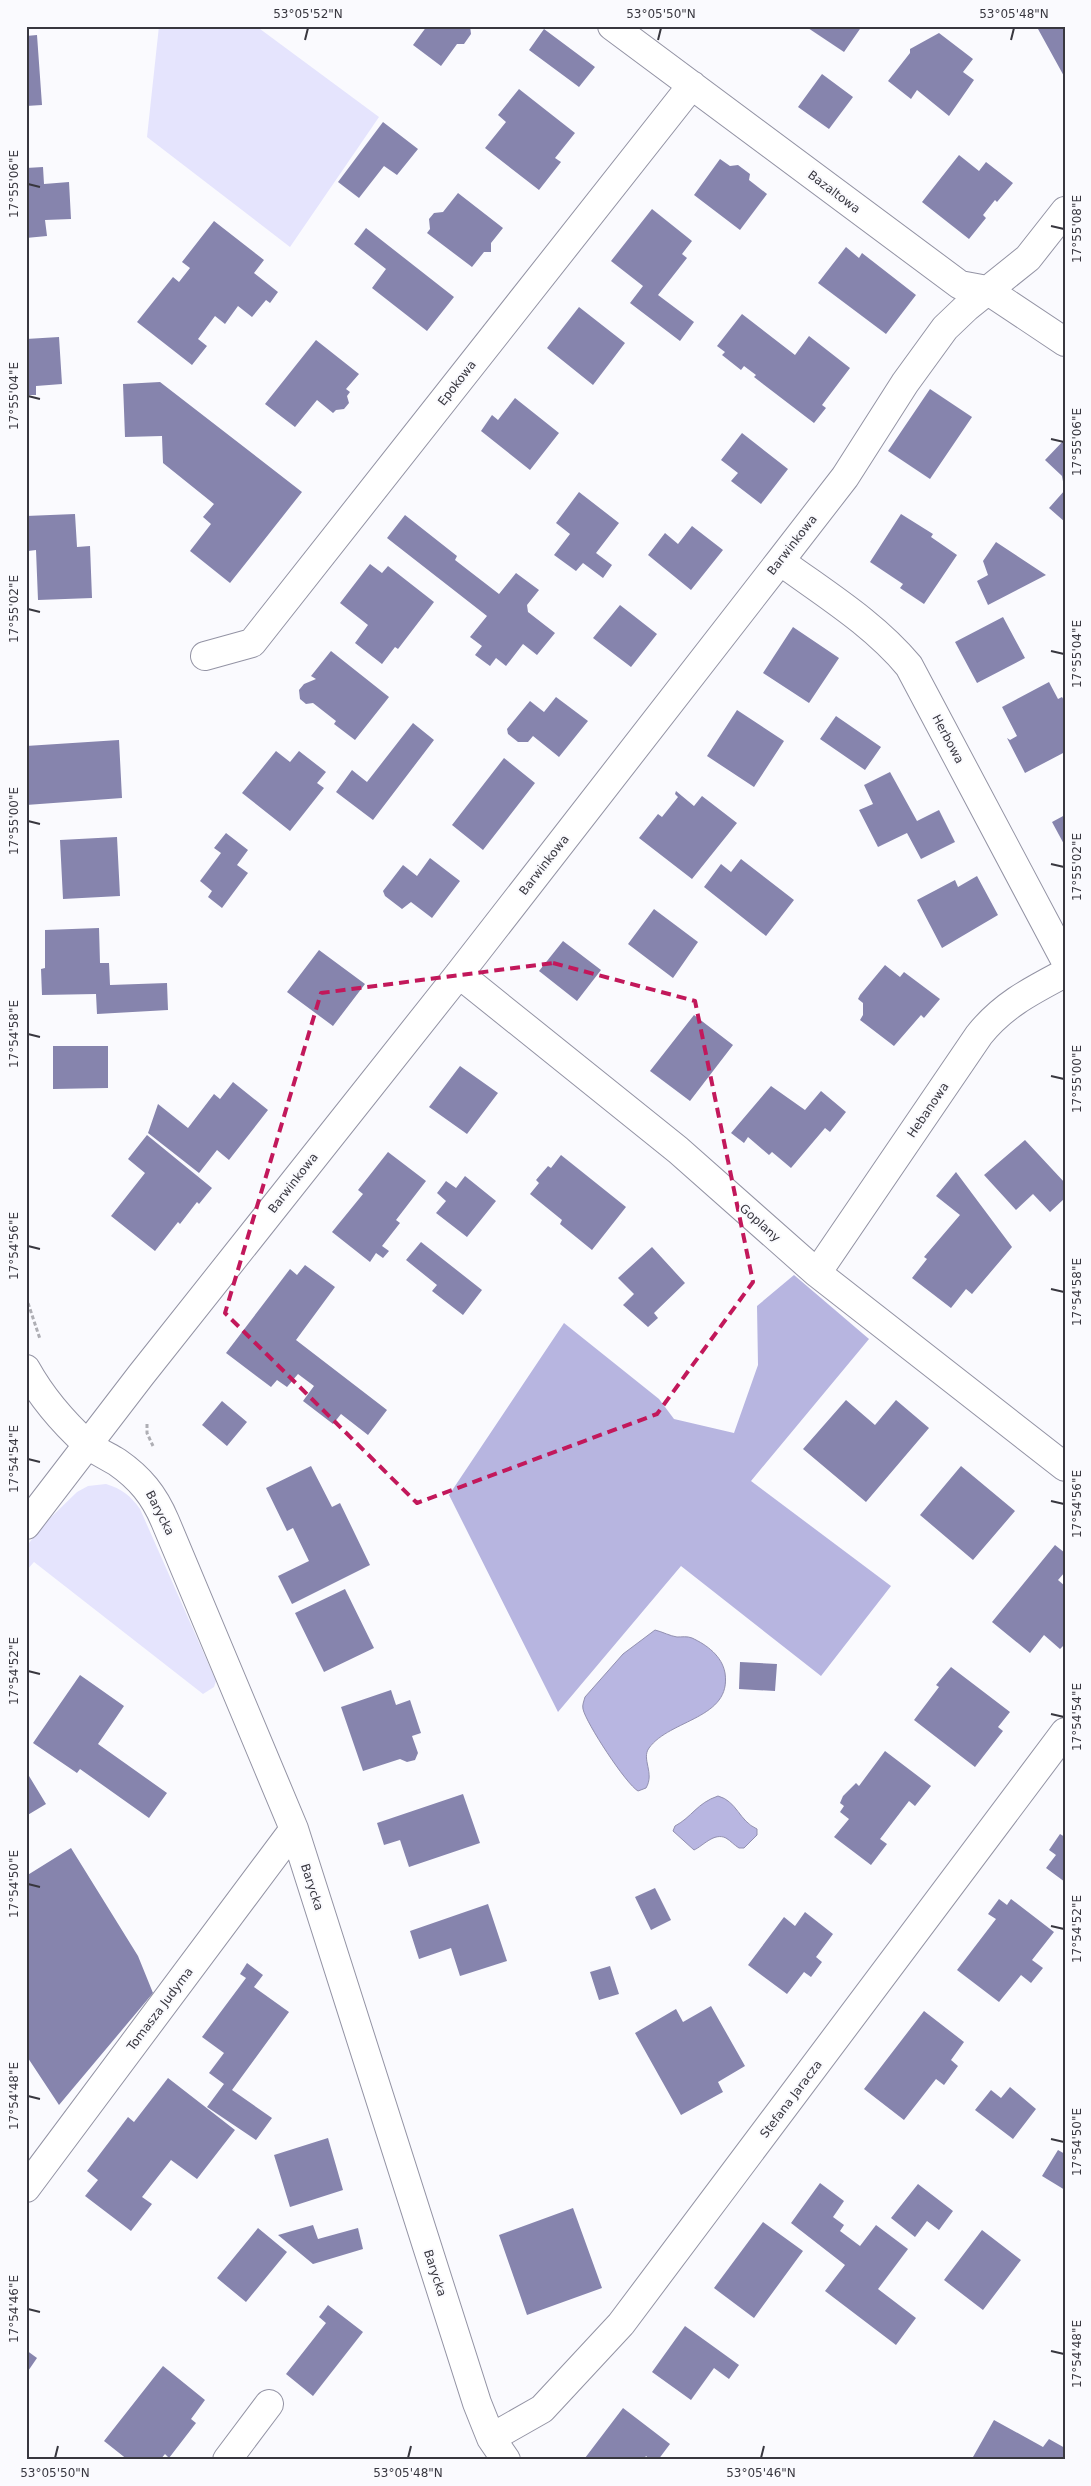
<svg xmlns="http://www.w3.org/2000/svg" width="1091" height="2486" viewBox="0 0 1091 2486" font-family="'DejaVu Sans',sans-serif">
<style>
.green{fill:#e5e4fd}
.forest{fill:#b7b5e0}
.water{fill:#b8b6e1;stroke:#9290b0}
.building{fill:#8684ad}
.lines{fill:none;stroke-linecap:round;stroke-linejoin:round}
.minor-casing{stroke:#9393a4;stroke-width:30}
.path{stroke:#aeaeb4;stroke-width:3;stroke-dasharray:4 2.5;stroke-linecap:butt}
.minor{stroke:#fff;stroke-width:28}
.marked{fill:none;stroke:#c2185b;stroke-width:4;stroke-dasharray:10 6;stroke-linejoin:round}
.ticks{fill:none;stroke:#38373f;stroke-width:2}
.labels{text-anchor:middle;stroke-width:4;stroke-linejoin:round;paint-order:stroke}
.street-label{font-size:12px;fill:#38373f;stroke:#fafafe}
.neatline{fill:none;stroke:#38373f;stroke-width:2}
.ticks-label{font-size:12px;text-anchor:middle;fill:#38373f}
</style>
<rect width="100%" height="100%" fill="#fafafe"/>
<!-- green -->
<path class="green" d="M159 26H256L379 117 290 247 147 137Z
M106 1484C122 1489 130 1495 140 1509L216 1681 214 1687 203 1694 34 1562 26 1571V1547L43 1525 77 1492 88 1486Z"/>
<!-- forest -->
<path class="forest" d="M794 1275 869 1339 751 1481 891 1586 821 1676 681 1566 558 1712 449 1495 564 1323 659 1399 674 1419 734 1433 758 1365 757 1306Z"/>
<!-- water -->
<path class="water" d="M655 1630C663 1632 670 1636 677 1637 682 1637 687 1636 692 1638 707 1645 722 1656 725 1673 732 1719 670 1719 649 1748 641 1759 655 1773 646 1788L638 1791C626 1784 586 1723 583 1709 582 1705 584 1701 585 1697L623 1654Z
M718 1796C737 1801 739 1821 757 1829V1835L744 1848H739C734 1845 731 1841 726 1838 714 1832 703 1846 694 1850L673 1831 675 1826C692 1817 697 1803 718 1796Z"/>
<!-- building -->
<path class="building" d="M427 26H470L471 34 464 44H457L441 66 413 45Z
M805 26H862L844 52Z
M1042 26H1065V78L1038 29Z
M544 29 595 67 579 87 529 50Z
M939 33 973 59 963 72 974 80 949 116 917 90 911 99 888 81 910 53V49Z
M37 35 42 105 26 106V36Z
M822 74 853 97 829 129 798 107Z
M519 89 575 133 555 158 561 162 539 190 485 148 506 122 498 115Z
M383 122 418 149 397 175 384 166 359 198 338 182Z
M959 155 979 171 986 162 1013 183 997 202 995 200 983 215 986 218 969 239 922 202Z
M720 159 730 166 738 165 750 174 749 180 767 194 740 230 694 195Z
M43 167 44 184 69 182 71 219 45 220 47 236 26 238V168Z
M458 193 503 228 491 243V252H484L472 267 427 233 430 229 429 219 434 213 443 212Z
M652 209 692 241 682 254 687 258 658 295 694 322 680 341 630 303 643 286 611 261Z
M214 221 264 260 254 273 278 292 270 303 266 300 252 317 238 306 225 324 215 316 198 339 207 346 192 365 137 322 173 277 179 282 190 268 182 262Z
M366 228 454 297 427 331 372 288 386 269 354 244Z
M846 247 859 258 862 253 916 295 886 334 818 283Z
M579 307 625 343 593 385 547 348Z
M742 314 795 355 809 336 850 368 822 405 826 408 814 423 754 377 756 375 744 366 741 370 722 355 725 352 717 346Z
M59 337 62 384 36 386V395H26V339Z
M316 340 359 374 346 389 350 392 347 396 349 403 344 409 336 410 333 413 317 400 295 427 265 404Z
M160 382 302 492 230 583 190 551 211 524 203 517 214 504 163 463 162 436 125 437 123 384Z
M930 389 972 417 930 479 888 451Z
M515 398 559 433 530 470 481 431 492 415 498 420Z
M742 433 788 469 761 504 731 481 738 473 721 460Z
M1065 439V487H1064L1062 476 1045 460Z
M1065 490V522L1049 508Z
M579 492 619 523 596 553 612 565 603 578 583 563 576 571 554 555 570 534 556 523Z
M75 514 77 547 90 546 92 598 38 600 36 550 28 551 26 516Z
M901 514 933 534 931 537 957 555 924 604 900 588 903 584 870 562Z
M405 515 457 556 455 560 499 594 516 573 539 590 527 605 528 612 555 633 537 655 523 644 506 666 496 658 490 666 475 655 482 646 470 637 487 616 387 538Z
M692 526 723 550 691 590 648 555 665 533 678 544Z
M996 542 1046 575 988 605 977 581 988 575 983 561Z
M370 564 382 573 388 566 434 602 398 649 395 647 382 664 355 643 368 625 340 603Z
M620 605 657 634 631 667 593 638Z
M1003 617 1025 658 977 683 955 642Z
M793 627 839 658 809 703 763 673Z
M331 651 389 697 355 740 334 724 336 721 313 703 306 704 300 699 299 690 304 684 316 679 311 676Z
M1049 682 1058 699 1062 697 1065 702V752L1025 773 1007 738 1010 740 1017 736 1002 707Z
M556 697 588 721 559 757 533 736 528 742H518L508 734 507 729 530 701 544 712Z
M737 710 784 741 754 787 707 756Z
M836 716 881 747 865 770 820 739Z
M413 723 434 740 373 820 336 792 352 770 367 782Z
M119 740 122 798 26 805V746Z
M276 751 290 762 299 751 326 772 317 783 324 788 290 831 242 793Z
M504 758 535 783 483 850 452 825Z
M890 772 917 821 939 810 955 842 921 859 907 833 878 847 859 810 873 804 864 785Z
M676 791 694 806 702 796 737 823 692 879 639 838 658 814 662 817 678 797 675 794Z
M1065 815V846L1052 822Z
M226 833 248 850 237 865 248 873 222 908 208 897 212 891 200 881 221 853 214 848Z
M117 837 120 896 63 899 60 840Z
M430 858 460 881 432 918 411 902 402 909 385 896 383 891 403 865 417 876Z
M741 859 794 900 766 936 704 887 721 864 731 872Z
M977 876 998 915 942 948 917 900 955 880 958 887Z
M654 909 698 942 673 978 628 944Z
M99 928 100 963H109L110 985 167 983 168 1010 97 1014 96 994 42 995 41 969 45 968V930Z
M563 941 601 970 577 1001 539 971Z
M319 950 365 984 333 1026 287 992Z
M885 965 900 977 904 972 940 999 924 1018 921 1015 894 1046 860 1020 863 1015V1003L858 999 860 995Z
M694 1015 733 1045 690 1101 650 1071Z
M53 1046H108V1088L53 1089Z
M460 1066 498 1093 467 1134 429 1107Z
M233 1082 268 1110 229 1160 217 1150 199 1173 148 1133 158 1104 188 1128 214 1094 220 1099Z
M771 1086 805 1110 821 1091 846 1112 830 1132 825 1128 791 1168 772 1152 769 1155 748 1137 744 1143 731 1133Z
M147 1135 212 1188 199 1204 197 1202 180 1224 178 1222 155 1251 111 1216 145 1173 128 1159Z
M1025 1140 1065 1183V1198L1050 1212 1033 1194 1016 1210 984 1175Z
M388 1152 426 1181 396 1220 400 1223 382 1246 389 1251 383 1258 376 1253 370 1262 332 1232 363 1194 358 1190Z
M561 1155 626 1207 592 1250 560 1224 562 1220 530 1194 539 1183 536 1180 548 1166 551 1168Z
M956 1172 1012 1247 972 1294 966 1289 951 1308 912 1278 927 1259 924 1257 960 1215 936 1196Z
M465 1176 496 1201 467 1237 436 1213 446 1201 437 1193 446 1181 456 1188Z
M421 1242 482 1290 463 1315 432 1291 437 1285 406 1260Z
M652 1247 685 1283 654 1313 658 1318 648 1327 623 1305 634 1294 618 1278Z
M305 1265 335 1287 296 1340 387 1410 368 1435 341 1414 333 1424 303 1401 314 1386 298 1374 287 1387 277 1380 271 1387 226 1353 290 1269 297 1275Z
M846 1400 875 1425 896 1400 929 1428 866 1502 803 1449Z
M222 1401 247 1422 227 1446 202 1425Z
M311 1466 332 1507 340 1503 370 1565 292 1604 278 1576 309 1561 293 1528 287 1531 266 1488Z
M961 1466 1015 1511 973 1560 920 1515Z
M1055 1545 1065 1553V1572L1058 1580 1065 1586V1644L1060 1649 1044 1635 1030 1653 992 1622Z
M345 1589 374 1648 324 1672 295 1613Z
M740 1662 777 1664 775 1691 739 1689Z
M951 1667 1010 1712 998 1727 1003 1731 975 1767 914 1720 939 1687 936 1685Z
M80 1675 124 1706 98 1744 167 1793 149 1818 80 1769 77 1773 33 1743Z
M391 1690 396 1705 410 1700 421 1733 412 1736 418 1753 415 1760 407 1762 400 1759 363 1771 341 1707Z
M885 1751 931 1786 915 1806 909 1801 880 1839 887 1844 871 1865 834 1837 849 1819 840 1812 844 1806 840 1803 843 1796 856 1783 859 1786Z
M26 1771 46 1804 26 1816Z
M463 1794 480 1843 409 1867 400 1840 384 1845 377 1823Z
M1060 1834 1065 1837V1882L1046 1868 1056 1855 1049 1850Z
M71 1848 138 1956 153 1993 59 2105 26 2055V1876Z
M655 1888 671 1920 651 1930 635 1897Z
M999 1899 1007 1905 1011 1899 1054 1932 1032 1960 1043 1968 1031 1983 1021 1975 999 2002 957 1970 996 1919 988 1914Z
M488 1904 507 1961 460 1976 451 1948 419 1959 410 1931Z
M805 1912 833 1934 816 1957 822 1962 811 1977 804 1972 787 1994 748 1965 784 1917 795 1926Z
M247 1963 263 1975 254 1987 289 2012 232 2090 272 2118 256 2140 207 2107 224 2084 209 2073 224 2053 202 2037 246 1978 240 1974Z
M610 1966 619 1994 599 2000 590 1972Z
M711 2006 745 2066 718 2082 723 2092 681 2115 635 2033 676 2009 683 2022Z
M924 2011 964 2042 951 2060 958 2066 944 2085 936 2079 904 2120 864 2089Z
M168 2078 235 2130 197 2179 171 2160 142 2197 152 2204 131 2231 85 2196 98 2180 87 2171 128 2117 134 2122Z
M1010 2087 1036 2109 1013 2139 975 2110 991 2090 1001 2098Z
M328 2138 343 2190 290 2207 274 2155Z
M1058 2150 1065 2154V2190L1042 2176Z
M820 2183 844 2201 833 2217 844 2225 840 2231 860 2246 876 2225 908 2249 878 2289 916 2318 896 2345 825 2291 845 2265 791 2223Z
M918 2184 953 2211 939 2230 927 2221 915 2237 891 2218Z
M573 2208 602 2288 527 2315 499 2235Z
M763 2222 803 2251 754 2318 714 2288Z
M313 2225 318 2239 358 2228 363 2249 313 2264 278 2235Z
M258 2228 287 2252 246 2302 217 2278Z
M982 2230 1021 2260 983 2310 944 2280Z
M328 2305 363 2332 313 2396 286 2374 326 2323 319 2317Z
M685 2326 739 2365 729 2379 714 2368 691 2400 652 2372Z
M26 2350 37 2358 26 2374Z
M163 2366 205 2400 191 2419 196 2423 169 2458 165 2454 160 2460H128L104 2441Z
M623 2408 670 2444 658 2460H651L646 2456 643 2460H587L585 2458Z
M994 2420 1043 2447 1049 2439 1065 2448V2460H978L973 2457Z"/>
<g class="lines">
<!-- minor casing -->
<g class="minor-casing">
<path id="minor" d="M612 26 960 285 987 290 1065 342
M780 561C825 594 873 623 909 666L1065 960
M205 656 252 643 692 85
M459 974 678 1150 817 1273 1065 1467
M817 1273 979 1035C1003 1005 1031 991 1065 973
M26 1369C41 1396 64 1423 87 1444 96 1451 107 1456 117 1462 140 1478 154 1495 165 1521L294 1829 477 2403 491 2438 506 2460
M26 1525 141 1375 459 974 780 561 845 477 905 383 945 328 967 307 1028 258 1065 211
M26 2188 294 1829
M491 2438 542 2409 621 2324 1065 1732
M227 2460 269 2404"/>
</g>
<!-- path -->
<path class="path" d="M26 1297 40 1339
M147 1424V1433L153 1446"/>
<!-- minor -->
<use href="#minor" class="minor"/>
</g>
<!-- marked area -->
<path class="marked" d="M553 963 695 1001 753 1282 657 1414 417 1503 225 1313 321 993Z"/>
<!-- ticks -->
<path class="ticks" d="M305 40 308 28M658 40 661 28M1011 40 1014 28M28 184 40 187M1051 226 1064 229M28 396 40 399M1051 439 1064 442M28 609 40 612M1051 651 1064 654M28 821 40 824M1051 864 1064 867M28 1034 40 1037M1051 1076 1064 1079M28 1246 40 1249M1051 1289 1064 1292M28 1459 40 1462M1051 1501 1064 1504M28 1671 40 1674M1051 1714 1064 1717M28 1884 40 1887M1051 1926 1064 1929M28 2096 40 2099M1051 2139 1064 2142M28 2309 40 2312M1051 2351 1064 2354M55 2458 58 2446M408 2458 411 2446M761 2458 764 2446"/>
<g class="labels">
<!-- street labels -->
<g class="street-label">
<text transform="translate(834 192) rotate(37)" y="4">Bazaltowa</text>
<text transform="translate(457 383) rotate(-52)" y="4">Epokowa</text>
<text transform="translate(792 545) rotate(-52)" y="4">Barwinkowa</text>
<text transform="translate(948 739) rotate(62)" y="4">Herbowa</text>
<text transform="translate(544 865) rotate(-52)" y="4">Barwinkowa</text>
<text transform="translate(928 1110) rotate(-56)" y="4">Hebanowa</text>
<text transform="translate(293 1183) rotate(-52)" y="4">Barwinkowa</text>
<text transform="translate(760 1223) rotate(42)" y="4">Goplany</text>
<text transform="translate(160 1513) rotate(63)" y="4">Barycka</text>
<text transform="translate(312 1887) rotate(72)" y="4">Barycka</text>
<text transform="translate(160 2009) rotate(-53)" y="4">Tomasza Judyma</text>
<text transform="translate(791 2099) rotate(-53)" y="4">Stefana Jaracza</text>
<text transform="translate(435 2273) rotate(72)" y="4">Barycka</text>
</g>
</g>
<!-- border -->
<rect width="1091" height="2486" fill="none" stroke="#fafafe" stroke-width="55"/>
<rect x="28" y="28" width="1036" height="2430" class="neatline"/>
<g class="ticks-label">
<text x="308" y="18">53°05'52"N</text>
<text x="661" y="18">53°05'50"N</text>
<text x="1014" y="18">53°05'48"N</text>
<text transform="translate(14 184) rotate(-90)" y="4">17°55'06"E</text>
<text transform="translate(1077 229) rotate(-90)" y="4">17°55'08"E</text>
<text transform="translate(14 396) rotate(-90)" y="4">17°55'04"E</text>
<text transform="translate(1077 442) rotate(-90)" y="4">17°55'06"E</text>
<text transform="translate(14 609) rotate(-90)" y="4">17°55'02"E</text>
<text transform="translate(1077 654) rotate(-90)" y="4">17°55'04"E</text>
<text transform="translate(14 821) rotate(-90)" y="4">17°55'00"E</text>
<text transform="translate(1077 867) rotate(-90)" y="4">17°55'02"E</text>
<text transform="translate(14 1034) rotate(-90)" y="4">17°54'58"E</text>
<text transform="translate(1077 1079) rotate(-90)" y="4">17°55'00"E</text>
<text transform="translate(14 1246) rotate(-90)" y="4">17°54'56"E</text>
<text transform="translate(1077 1292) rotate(-90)" y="4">17°54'58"E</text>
<text transform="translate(14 1459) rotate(-90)" y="4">17°54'54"E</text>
<text transform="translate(1077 1504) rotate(-90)" y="4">17°54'56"E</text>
<text transform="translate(14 1671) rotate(-90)" y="4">17°54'52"E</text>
<text transform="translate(1077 1717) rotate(-90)" y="4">17°54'54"E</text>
<text transform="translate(14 1884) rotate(-90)" y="4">17°54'50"E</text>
<text transform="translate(1077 1929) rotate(-90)" y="4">17°54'52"E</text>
<text transform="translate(14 2096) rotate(-90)" y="4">17°54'48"E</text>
<text transform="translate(1077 2142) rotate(-90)" y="4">17°54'50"E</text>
<text transform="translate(14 2309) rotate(-90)" y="4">17°54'46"E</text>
<text transform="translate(1077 2354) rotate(-90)" y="4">17°54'48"E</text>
<text x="55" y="2477">53°05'50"N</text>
<text x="408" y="2477">53°05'48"N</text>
<text x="761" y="2477">53°05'46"N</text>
</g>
</svg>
